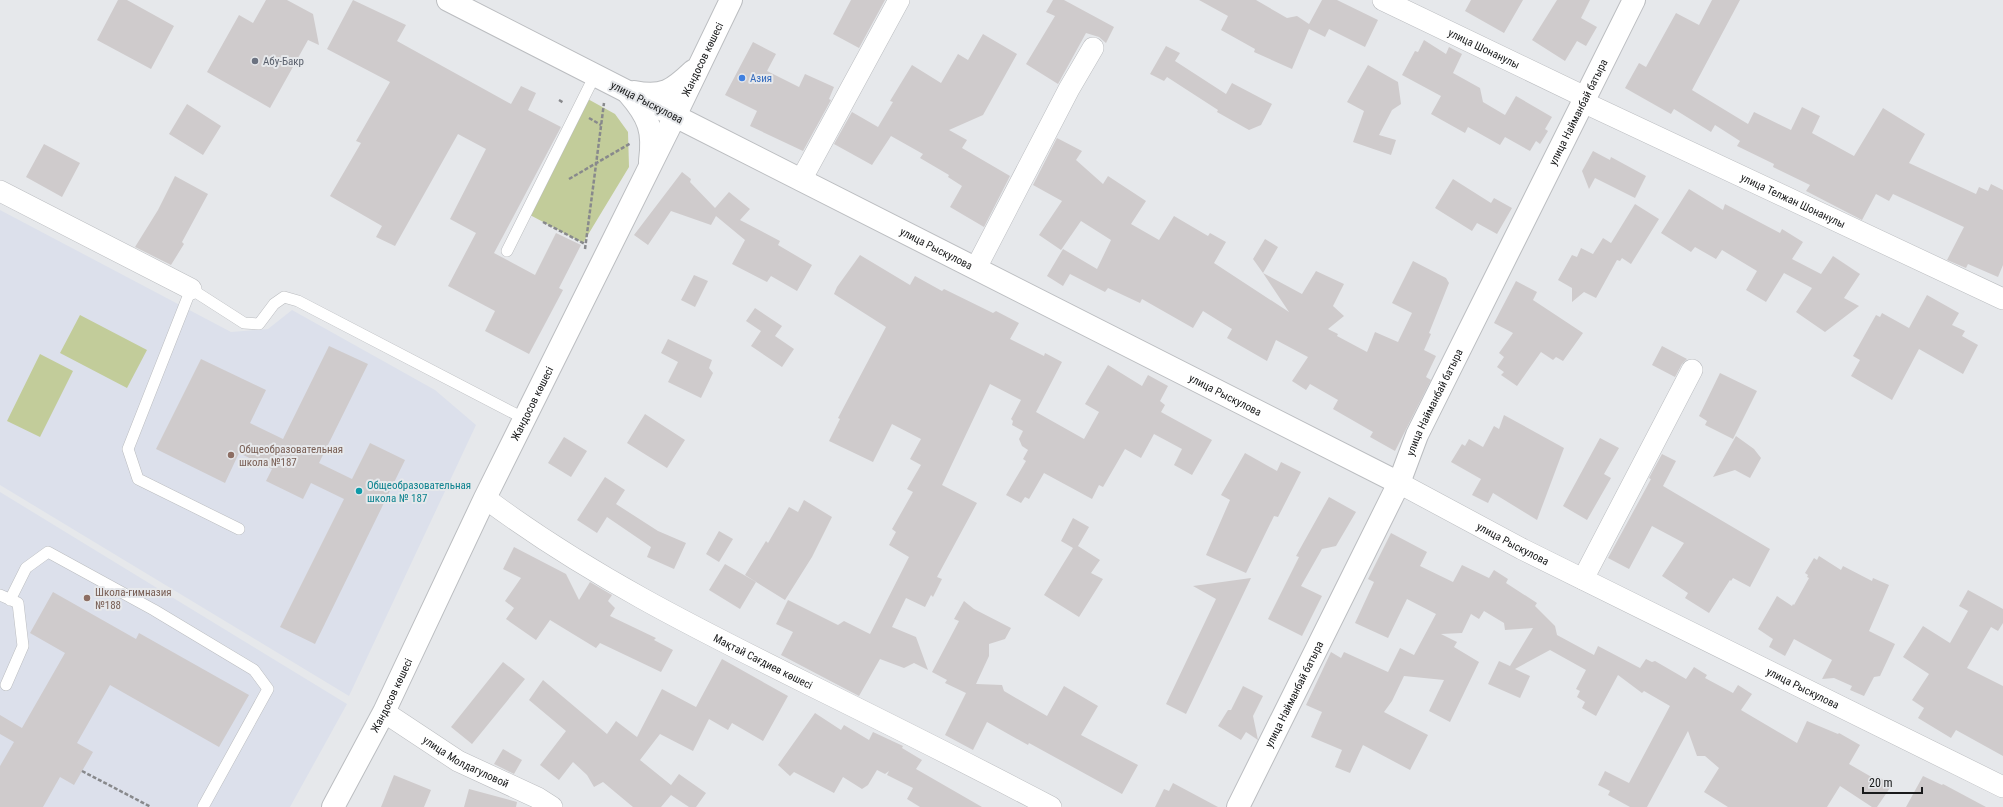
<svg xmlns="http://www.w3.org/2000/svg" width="2003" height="807" viewBox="0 0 2003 807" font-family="'Roboto Condensed',sans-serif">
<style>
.built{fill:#dce0eb}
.green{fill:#c2cc9a}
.building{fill:#cfcbcc}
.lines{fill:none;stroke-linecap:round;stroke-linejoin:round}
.lane-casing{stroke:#bbbdc0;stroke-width:12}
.street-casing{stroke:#bbbdc0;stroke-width:22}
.secondary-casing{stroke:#bbbdc0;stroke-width:24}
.primary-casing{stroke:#bbbdc0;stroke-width:24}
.path{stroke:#88898c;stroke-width:2.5;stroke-dasharray:4 2;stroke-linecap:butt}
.lane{stroke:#fff;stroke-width:11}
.street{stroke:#fff;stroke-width:21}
.secondary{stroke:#fff;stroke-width:22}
.primary{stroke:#fff;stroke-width:22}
.worship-dot{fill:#6b7280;stroke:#e6e8eb;stroke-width:1.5}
.shop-dot{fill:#3f7fe0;stroke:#e6e8eb;stroke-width:1.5}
.education-dot{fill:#8d6e63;stroke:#e6e8eb;stroke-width:1.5}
.culture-dot{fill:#0f9aa8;stroke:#e6e8eb;stroke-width:1.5}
.labels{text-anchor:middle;stroke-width:4;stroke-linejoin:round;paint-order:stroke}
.street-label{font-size:11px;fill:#191a1b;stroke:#e6e8eb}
.worship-label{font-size:11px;fill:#5b616d;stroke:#e6e8eb;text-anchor:start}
.shop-label{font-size:11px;fill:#366cbe;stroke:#e6e8eb;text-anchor:start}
.education-label{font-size:11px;fill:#785e54;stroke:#e6e8eb;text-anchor:start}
.culture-label{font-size:11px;fill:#0d838f;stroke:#e6e8eb;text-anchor:start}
</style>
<rect width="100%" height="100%" fill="#e6e8eb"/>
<!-- built -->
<path class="built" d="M0 210 231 332 268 329 292 310 435 390 476 425 349 696 0 485Z
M0 492 347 704 290 807H0Z"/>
<!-- green -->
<path class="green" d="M586 98 615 114 628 132 629 167 583 243 530 215Z
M80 315 147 350 127 388 60 353Z
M40 354 73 371 40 437 7 421Z"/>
<!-- building -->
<path class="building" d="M118 0H127L174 26 151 69 97 40Z
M266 0H287L313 14 319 45 308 40 270 108 207 72 239 15 253 23Z
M353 0 406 25 397 41 511 104 521 86 536 93 528 110 561 127 494 253 535 275 556 233 581 245 559 288 563 290 529 354 485 331 495 311 448 286 476 233 450 219 486 149 458 134 395 246 376 237 382 226 330 196 361 143 356 141 390 82 327 49Z
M851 0H885L859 48 833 34Z
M1053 0H1064L1114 27 1106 43 1099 37 1086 33 1058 84 1026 64 1055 16 1046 12Z
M1199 0H1256L1287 18 1297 16 1309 24 1322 0H1337L1378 20 1365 47 1329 29 1325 37 1309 29 1292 69 1254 52 1255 49 1221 30 1228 16Z
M1471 0H1523L1504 33 1465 11Z
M1557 0H1590L1581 18 1597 27 1586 46 1577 41 1565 61 1532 40Z
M1712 0H1740L1692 90 1748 124 1754 112 1791 130 1802 107 1820 116 1812 133 1854 156 1883 108 1925 134 1909 163 1976 194 1979 187 1988 191 1991 184 2003 190V265L1998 277 1968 264 1966 268 1947 260 1964 227 1893 194 1889 201 1876 194 1862 220 1806 191 1810 185 1773 167 1774 164 1737 146 1740 141 1715 125 1711 132 1674 109 1671 114 1625 88 1639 63 1646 67 1676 13 1699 25Z
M983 34 1017 54 983 115 949 130 967 140 962 148 1010 176 984 227 950 207 962 186 948 177 949 175 920 158 923 154 891 136 872 165 834 144 852 112 878 127 893 102 890 101 912 65 941 83 958 54 968 60Z
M1424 40 1446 54 1449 47 1462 54 1453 73 1480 88 1483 102 1505 115 1516 96 1552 117 1545 129 1548 131 1540 144 1536 141 1530 151 1505 137 1500 145 1468 127 1465 133 1431 114 1441 96 1402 75 1415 51 1418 52Z
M753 42 776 54 767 71 799 87 805 74 834 87 829 99 831 100 803 151 750 126 757 111 725 95Z
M1166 46 1180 53 1175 61 1226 94 1232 83 1272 104 1261 125 1249 130 1217 112 1218 110 1167 77 1164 81 1150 74Z
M1368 65 1398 82 1401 104 1392 110 1379 135 1396 140 1391 155 1353 142 1364 111 1347 102Z
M187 104 221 126 203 155 169 134Z
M1057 138 1082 151 1076 160 1103 184 1108 176 1146 201 1131 224 1159 240 1174 216 1208 236 1210 233 1226 242 1214 263 1289 312 1263 273 1302 294 1316 271 1344 284 1333 306 1344 316 1328 329 1338 334 1337 336 1367 352 1375 332 1398 342 1412 313 1392 303 1413 261 1446 278 1449 283 1429 333 1431 334 1424 350 1436 356 1426 377 1431 380 1395 451 1370 437 1373 432 1333 409 1338 400 1310 384 1306 390 1292 381 1308 357 1276 340 1267 361 1227 338 1232 329 1203 311 1193 328 1142 299 1140 303 1108 288 1105 292 1070 274 1063 286 1047 276 1063 249 1097 269 1111 240 1081 221 1061 250 1039 235 1062 201 1033 185Z
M44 144 80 163 62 197 26 177Z
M1593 151 1610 160 1611 157 1646 176 1635 198 1595 178 1589 189 1582 171Z
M682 172 691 179 690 182 715 208 729 192 750 209 740 220 780 241 778 245 812 265 797 291 771 276 767 282 732 264 745 240 716 216 711 225 671 211 648 245 634 235Z
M175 176 208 194 182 242 184 244 171 265 135 247 158 210Z
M1453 179 1491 203 1494 198 1512 208 1497 234 1477 223 1472 231 1435 208Z
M1689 189 1723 210 1725 204 1780 233 1782 229 1803 242 1792 259 1821 274 1833 256 1860 274 1844 298 1859 306 1825 332 1796 312 1812 288 1784 273 1766 302 1746 290 1757 271 1722 250 1716 259 1695 247 1691 252 1661 233Z
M1635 204 1659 219 1631 264 1622 258 1620 261 1617 260 1596 298 1584 292 1572 302V288L1558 280 1572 255 1577 257 1581 248 1593 254 1603 238 1611 243Z
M1265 239 1278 247 1263 273 1253 259Z
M860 255 910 285 915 276 942 291 944 289 993 313 996 311 1019 323 1010 339 1044 356 1045 353 1062 362 1036 412 1084 439 1099 412 1085 404 1108 365 1142 386 1148 375 1168 386 1160 401 1165 405 1161 412 1212 440 1192 475 1174 465 1182 449 1154 434 1141 458 1125 449 1103 487 1099 485 1092 499 1044 473 1029 499 1025 497 1021 503 1006 495 1026 461 1023 459 1028 450 1022 446 1019 439 1023 431 1012 425 1013 421 1011 419 1021 400 990 384 942 485 977 503 937 577 942 579 933 597 931 595 925 607 906 598 892 627 916 637 928 670 914 663 904 668 880 659 859 696 781 655 793 632 776 624 788 600 838 625 844 621 870 634 909 557 889 545 896 532 892 529 913 492 907 489 921 465 910 459 921 439 892 424 873 462 829 441 840 419 838 418 886 327 834 294 837 287Z
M694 275 708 281 695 307 681 300Z
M1516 281 1537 292 1533 300 1583 333 1563 361 1556 357 1553 360 1541 352 1517 386 1501 375 1504 372 1497 367 1504 357 1499 353 1513 333 1494 323Z
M1927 295 1959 313 1952 325 1965 331 1962 336 1978 345 1963 374 1919 349 1892 400 1851 376 1860 360 1853 356 1876 315 1880 317 1882 313 1909 328Z
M755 308 782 326 775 336 794 349 782 367 751 346 761 331 746 321Z
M668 339 712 360 709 368 713 373 701 398 668 382 678 362 661 353Z
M329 346 368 364 319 463 352 479 370 443 405 460 315 644 280 627 344 499 311 483 303 499 266 481 272 469 239 453 225 483 156 449 201 359 266 390 250 423 283 439Z
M1662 346 1687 359 1682 364 1675 377 1652 365Z
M1720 373 1757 391 1733 439 1705 425 1707 421 1699 416Z
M645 414 685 440 667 468 627 443Z
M1504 415 1564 448 1537 520 1493 493 1488 503 1472 495 1481 479 1451 462 1462 444 1465 446 1469 439 1483 447 1494 426 1499 429Z
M1736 436 1754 449 1761 458 1750 478 1735 470 1713 477Z
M564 437 587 451 571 477 548 463Z
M1600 438 1619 448 1604 474 1611 478 1587 520 1563 506Z
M1245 453 1277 471 1281 462 1301 472 1278 517 1274 516 1246 573 1206 555 1230 500 1221 495Z
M1662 454 1676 461 1663 486 1770 549 1750 587 1733 578 1731 581 1730 580 1709 613 1685 598 1688 593 1662 576 1684 543 1652 526 1629 569 1608 558 1651 479 1654 481 1649 478Z
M605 477 625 490 616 504 658 531 686 543 674 569 647 557 651 547 607 517 597 533 577 520Z
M1329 497 1356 512 1336 546 1322 549 1301 586 1322 596 1302 636 1268 619 1299 557 1296 556Z
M804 500 832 517 812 557 785 600 745 575 766 541 768 543 789 507 798 512Z
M1073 518 1089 527 1078 546 1100 560 1091 573 1103 579 1079 617 1044 595 1073 548 1061 541Z
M719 531 733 539 719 562 706 554Z
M1391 533 1427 552 1420 566 1453 582 1462 565 1489 578 1494 570 1508 579 1506 583 1537 603 1535 606 1555 626 1557 635 1594 655 1598 646 1640 668 1646 659 1652 662 1655 661 1686 679 1694 667 1707 675 1705 678 1733 693 1738 685 1752 694 1741 710 1797 743 1807 721 1838 734 1839 733 1860 745 1849 764 1875 779 1877 776 1892 785 1877 807H1872L1840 786 1827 807H1728L1704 792 1719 768 1705 756H1697L1688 731 1647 807H1630L1608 795 1610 791 1598 785 1605 771 1629 783 1670 706 1644 691 1642 693 1618 675 1596 716 1582 708 1585 702 1577 697 1580 691 1576 689 1586 670 1550 650 1515 669 1530 676 1520 698 1488 684 1499 661 1510 666 1533 628 1505 630 1504 623 1484 611 1479 619 1471 614 1462 633 1441 634 1457 642 1454 647 1479 662 1450 722 1429 711 1444 680 1404 676 1392 701 1384 712 1428 735 1410 770 1363 745 1350 773 1335 767 1342 750 1311 737 1322 712 1306 705 1331 652 1341 658 1344 652 1388 672 1400 648 1414 655 1436 614 1407 599 1388 638 1355 623 1374 582 1368 579Z
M514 547 566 574 579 600 590 582 612 595 608 601 615 608 610 616 656 638 654 640 673 650 661 672 600 643 596 648 550 620 536 640 506 619 514 608 505 601 521 578 503 569Z
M1819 556 1841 570 1843 566 1872 581 1873 578 1889 585 1869 631 1895 644 1880 676 1874 677 1864 696 1850 690 1852 686 1834 678 1822 679 1832 660 1794 639 1785 656 1769 647 1773 639 1758 629 1777 596 1792 606 1793 604 1794 605 1809 578 1807 577 1808 575 1805 573 1814 558 1817 560Z
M725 564 756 582 740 609 709 590Z
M1251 578 1186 714 1166 704 1216 599 1193 586Z
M1968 590 2003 609V623L1998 631 1991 627 1967 668 2003 686V756L1956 730 1951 738 1918 718 1924 708 1912 700 1929 674 1903 657 1923 626 1950 643 1968 611 1959 606Z
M53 592 136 639 139 633 249 695 219 747 110 685 77 743 93 752 74 785 60 777 43 807H0V766L14 742 0 734V715L22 728 65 653 30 633Z
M964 601 974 609 1011 628 1005 639 989 644V656L976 684 1002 685 1004 691 1047 716 1064 686 1098 706 1081 735 1138 765 1122 794 1029 743 1028 745 987 722 973 750 945 735 966 693 945 683 947 680 932 672 959 621 954 619Z
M722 659 788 696 763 741 732 723 728 730 709 719 693 751 660 734 640 760 671 785 679 774 706 793 696 807H689L671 795 661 807H633L603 782 594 787 587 775 573 762 559 780 540 765 566 731 529 700 543 680 607 734 616 721 637 737 662 689 696 707Z
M503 662 525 679 472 744 451 727Z
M1243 686 1263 696 1253 716 1258 740 1246 732 1241 740 1218 726 1228 710H1231Z
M815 713 841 730 844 725 869 740 873 732 903 746 902 748 922 760 916 769 982 807H920L907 799 913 788 887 775 889 771 885 774 877 770 868 785 862 789 843 777 834 793 794 772 790 776 778 765Z
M503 749 522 760 514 774 494 764Z
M394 775 431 790 424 807H381Z
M1923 776 1942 785 1943 784 1986 807H1906Z
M1173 783 1218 807H1155L1164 789 1169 791Z
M469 789 517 802 516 807H464Z"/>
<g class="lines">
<!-- lane casing -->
<g class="lane-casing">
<path id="lane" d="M507 251 595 75
M239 529 138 479 128 449 191 289 244 323 259 324 274 304 284 297 298 301 525 419
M0 595 18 603 23 646 6 685
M10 600 26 568 48 552 154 610 254 670 268 689 203 807"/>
</g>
<!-- street casing -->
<g class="street-casing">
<g id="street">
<path id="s1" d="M1383 0 1585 97"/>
<path id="s2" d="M1583 102 2003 299"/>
<path d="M801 180 899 0"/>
<path d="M0 191 191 289"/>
<path d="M976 268 1069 89 1093 48"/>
<path id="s3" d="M1399 483 1522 549 2003 787"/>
<path id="s4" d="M485 498C585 573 697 629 808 684 889 724 971 765 1051 807"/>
<path d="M1583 579 1692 370"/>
<path id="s5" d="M384 712 458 761 538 798 552 807"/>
</g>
</g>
<!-- secondary casing -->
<g class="secondary-casing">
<g id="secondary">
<path id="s6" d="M675 116 1399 483"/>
<path id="s7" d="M1238 807 1399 483 1417 435 1634 0"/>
</g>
</g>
<!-- primary casing -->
<g class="primary-casing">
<g id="primary">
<path d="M448 0 675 116"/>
<path d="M634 92C663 98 673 90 693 71"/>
<path d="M629 94C649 117 654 131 650 161"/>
<path id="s8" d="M333 807 384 712 485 498 675 116 731 0"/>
</g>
</g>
<!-- path -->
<path class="path" d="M559 100 564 103
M589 118 601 125
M569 179 631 143
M543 222 585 244
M585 249 604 103
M82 771 151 807"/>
<!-- lane -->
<use href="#lane" class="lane"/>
<!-- street -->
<use href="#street" class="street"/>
<!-- secondary -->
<use href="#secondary" class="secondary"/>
<!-- primary -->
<use href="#primary" class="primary"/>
</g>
<!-- markers -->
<circle class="worship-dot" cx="255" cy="61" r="4"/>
<circle class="shop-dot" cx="742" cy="78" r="4"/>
<g class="education-dot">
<circle cx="231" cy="455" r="4"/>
<circle cx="87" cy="598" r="4"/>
</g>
<circle class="culture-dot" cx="359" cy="491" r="4"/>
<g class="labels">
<!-- street labels -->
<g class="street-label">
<text dy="4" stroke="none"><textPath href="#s1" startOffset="112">улица Шонанулы</textPath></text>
<text dy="4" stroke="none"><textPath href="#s8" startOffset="834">Жандосов көшесі</textPath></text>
<text transform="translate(647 102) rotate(27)" y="4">улица Рыскулова</text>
<text dy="4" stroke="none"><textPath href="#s7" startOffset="774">улица Найманбай батыра</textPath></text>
<text dy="4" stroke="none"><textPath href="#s2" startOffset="232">улица Телжан Шонанулы</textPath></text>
<text dy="4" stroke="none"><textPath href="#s6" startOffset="293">улица Рыскулова</textPath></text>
<text dy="4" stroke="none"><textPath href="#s6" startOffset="617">улица Рыскулова</textPath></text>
<text dy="4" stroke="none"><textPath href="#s7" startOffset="450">улица Найманбай батыра</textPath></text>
<text dy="4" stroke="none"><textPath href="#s8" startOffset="450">Жандосов көшесі</textPath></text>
<text dy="4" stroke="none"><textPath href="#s3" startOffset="129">улица Рыскулова</textPath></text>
<text dy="4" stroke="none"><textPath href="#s4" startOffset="323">Мақтай Сағдиев көшесі</textPath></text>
<text dy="4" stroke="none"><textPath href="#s3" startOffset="453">улица Рыскулова</textPath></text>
<text dy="4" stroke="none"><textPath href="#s8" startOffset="126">Жандосов көшесі</textPath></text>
<text dy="4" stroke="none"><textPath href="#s7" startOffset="126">улица Найманбай батыра</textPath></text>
<text dy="4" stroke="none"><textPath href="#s5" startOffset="96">улица Молдагуловой</textPath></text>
</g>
<!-- worship labels -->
<g class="worship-label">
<text x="263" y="65">Абу-Бакр</text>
</g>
<!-- shop labels -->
<g class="shop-label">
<text x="750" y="82">Азия</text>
</g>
<!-- education labels -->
<g class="education-label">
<text x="239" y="453">Общеобразовательная<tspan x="239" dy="13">школа №187</tspan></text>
<text x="95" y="596">Школа-гимназия<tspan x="95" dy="13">№188</tspan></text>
</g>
<!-- culture labels -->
<g class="culture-label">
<text x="367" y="489">Общеобразовательная<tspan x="367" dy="13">школа № 187</tspan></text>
</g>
</g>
<!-- scale -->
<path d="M1863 787v6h59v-6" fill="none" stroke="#191a1b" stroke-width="2"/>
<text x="1869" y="787" font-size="12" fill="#191a1b" stroke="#e6e8eb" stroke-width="3" paint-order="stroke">20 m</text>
</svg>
